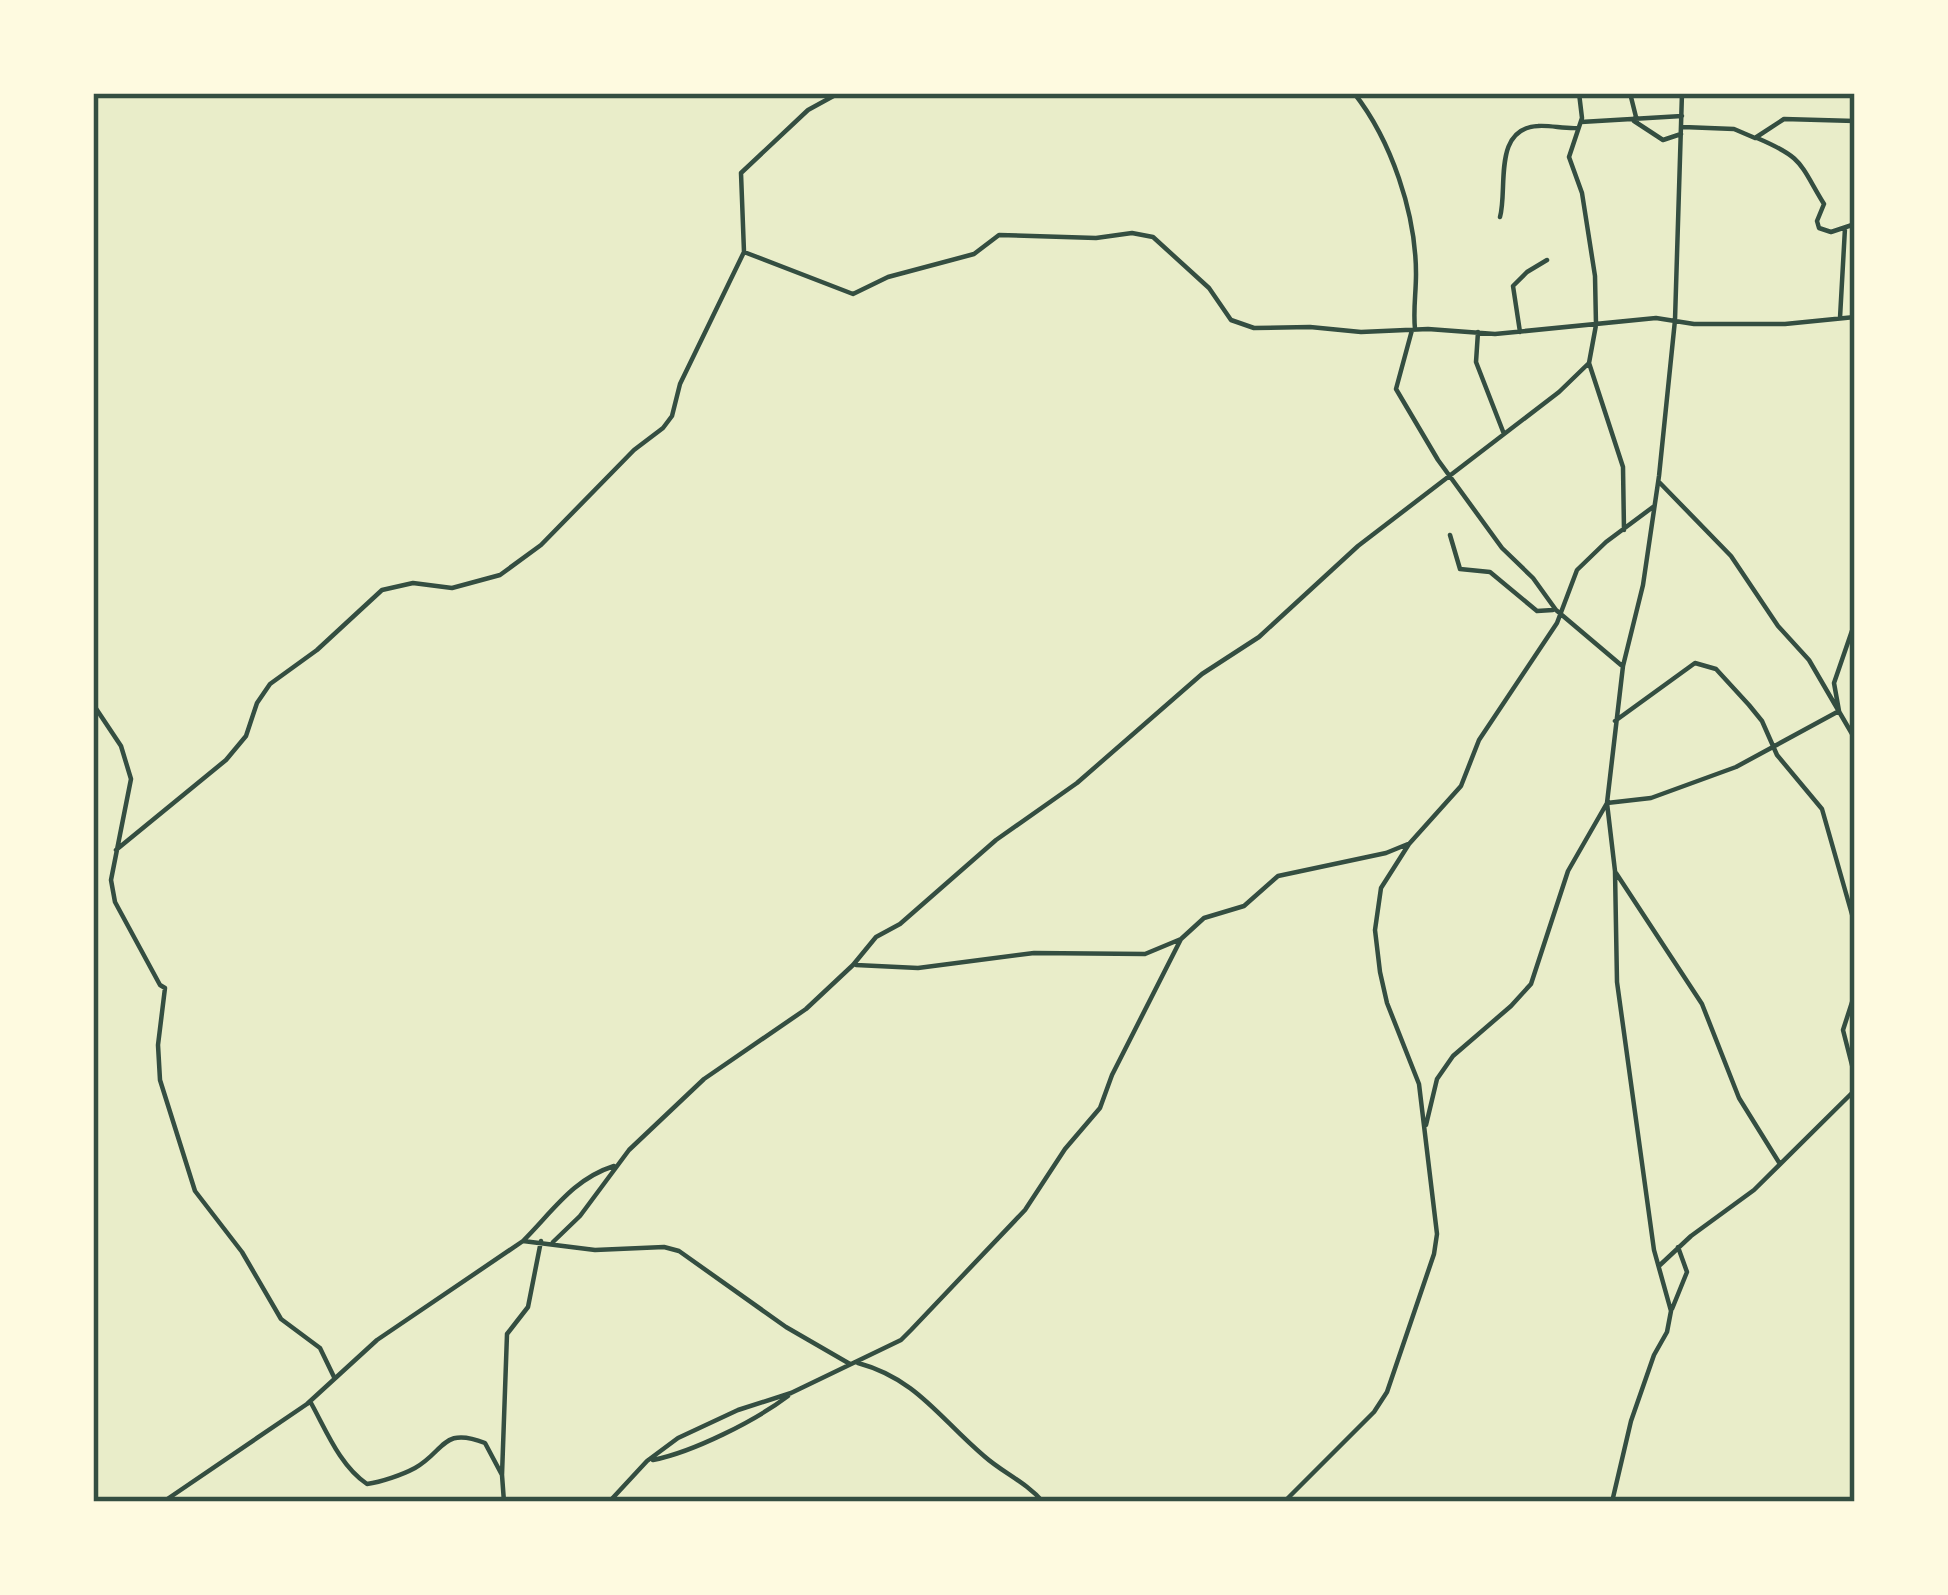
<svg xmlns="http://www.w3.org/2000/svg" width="1948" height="1595" viewBox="0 0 1948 1595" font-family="Karla,sans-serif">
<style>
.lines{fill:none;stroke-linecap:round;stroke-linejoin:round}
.minor{stroke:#344e41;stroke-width:4.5}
.neatline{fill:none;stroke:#344e41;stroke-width:4.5}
</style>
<rect width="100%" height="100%" fill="#e9edc9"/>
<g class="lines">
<!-- minor -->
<path class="minor" d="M1354 93C1391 140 1416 213 1416 274 1416 294 1413 310 1415 329
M1579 93 1582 118 1569 157 1582 193 1595 276 1596 325 1589 363 1623 467 1624 530
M1630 93 1637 121
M1634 121 1663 140 1681 134
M1581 122 1682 116
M1683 127 1734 129 1755 138 1784 119 1855 121
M1757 138C1804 158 1799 163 1824 204L1817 221 1819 228 1831 232 1855 224
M1500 217C1508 189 1492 128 1538 126 1551 125 1564 129 1578 128
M744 252 853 294 888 277 974 254 999 235 1096 238 1132 233 1153 237 1209 288 1231 320 1254 328 1310 327 1361 332 1428 329 1495 334 1656 318 1694 324H1785L1855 317
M1840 318 1845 228
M1412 330 1396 389 1438 460 1502 548 1533 578 1556 610 1621 665
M1478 332 1476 362 1504 434
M1520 332 1513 286 1527 272 1547 260
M1660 483 1731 556 1778 626 1809 660 1855 739
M1450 535 1460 569 1490 572 1537 611 1553 610
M93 704 121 746 131 779 111 880 115 902 160 985 165 988 158 1045 160 1080 195 1191 242 1252 281 1319 320 1348 334 1377
M1615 721 1695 663 1716 669 1749 705 1762 721 1777 755 1822 809 1855 925
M116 850 226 760 246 736 257 703 270 684 317 650 382 590 413 583 452 588 500 575 541 545 634 450 663 428 672 416 680 384 744 252 741 173 808 110 839 93
M1616 873 1702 1004 1739 1098 1780 1164
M856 965 918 968 1034 953 1145 954 1181 939
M1855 993 1843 1030 1855 1077
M1426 1125 1437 1079 1453 1056 1511 1006 1531 984 1568 871 1607 803 1651 798 1736 767 1839 711 1834 683 1855 622
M523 1241C553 1211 573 1179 614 1166
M553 1242 580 1216 629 1150 704 1079 806 1009 853 965 876 937 900 924 996 840 1077 783 1202 674 1259 637 1358 546 1559 392 1589 363
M1660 1265 1691 1236 1754 1190 1855 1090
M1672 1309 1687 1272 1678 1247
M858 1363C917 1379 940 1419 984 1456 1003 1473 1026 1482 1043 1502
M311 1403C326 1430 340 1466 367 1484 381 1482 402 1475 415 1468 445 1451 442 1426 485 1443L502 1475
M653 1460C693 1452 755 1421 788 1396
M163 1502 307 1404 377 1340 523 1241 595 1250 664 1247 679 1251 786 1327 850 1364
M504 1502 502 1475 507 1334 528 1307 541 1241
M609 1502 647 1461 678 1438 738 1410 791 1393 901 1340 911 1330 1025 1210 1065 1149 1100 1108 1112 1075 1181 939 1204 918 1244 906 1278 876 1386 853 1408 844
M1284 1502 1374 1412 1387 1392 1434 1254 1437 1234 1419 1084 1387 1003 1380 972 1375 930 1381 888 1409 844 1461 786 1479 740 1557 623 1577 570 1606 542 1653 507
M1612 1502 1631 1421 1654 1355 1667 1332 1671 1311 1654 1250 1617 982 1615 871 1607 803 1623 666 1643 585 1659 476 1675 320 1682 93"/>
</g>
<!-- border -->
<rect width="1948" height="1595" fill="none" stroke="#fefae0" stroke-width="192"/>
<rect x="96" y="96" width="1756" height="1403" class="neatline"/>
</svg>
